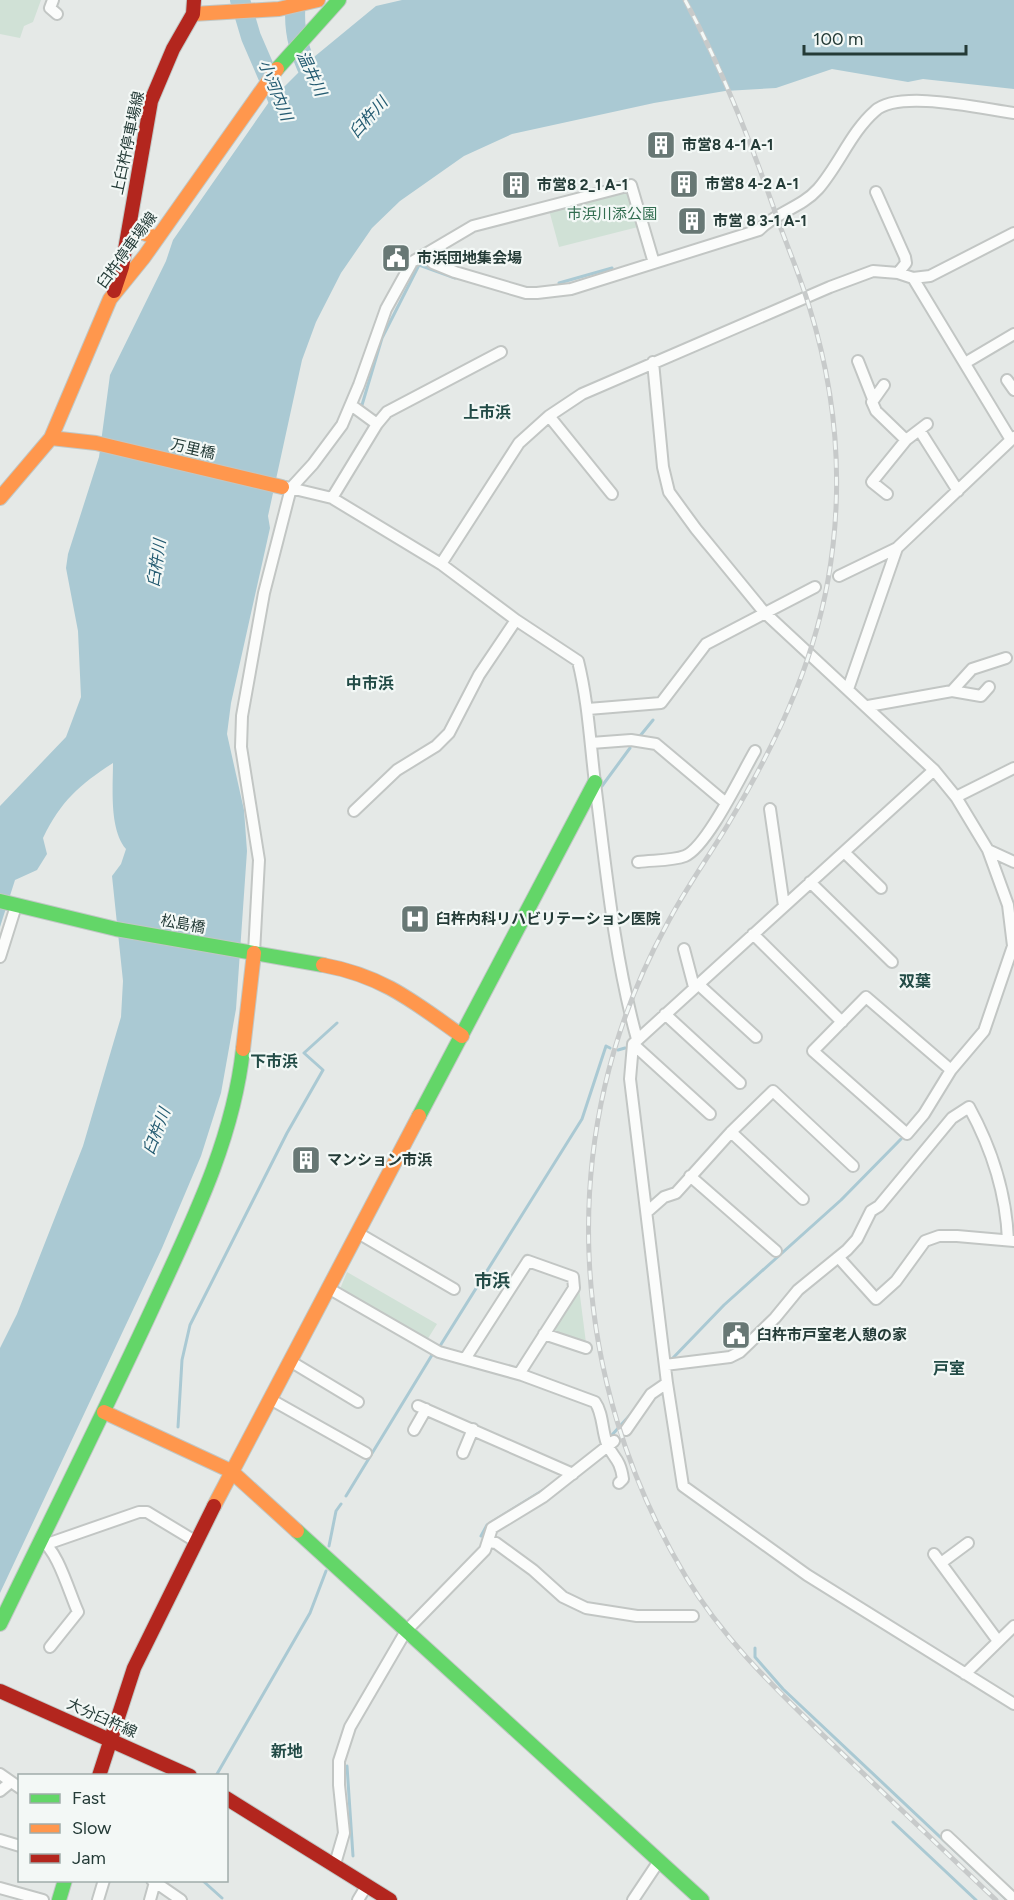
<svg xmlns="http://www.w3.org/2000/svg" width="1014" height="1900" viewBox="0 0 1014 1900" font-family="Figtree,'Noto Sans JP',sans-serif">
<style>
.green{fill:#d0e1d6}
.water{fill:#aac9d3}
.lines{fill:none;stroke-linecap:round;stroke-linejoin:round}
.stream{stroke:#aac9d3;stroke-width:3}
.river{stroke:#aac9d3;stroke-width:20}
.street-casing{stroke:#c2c6c4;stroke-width:14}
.fast-casing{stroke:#c0c7c5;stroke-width:16}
.slow-casing{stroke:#c0c7c5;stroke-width:16}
.jam-casing{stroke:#c0c7c5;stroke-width:16}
.street{stroke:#fbfcfb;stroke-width:10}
.fast{stroke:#63d668;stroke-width:14}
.slow{stroke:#ff974d;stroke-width:14}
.jam{stroke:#b3261e;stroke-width:14}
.rail-casing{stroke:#c7caca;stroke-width:5}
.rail{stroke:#f3f8f6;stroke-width:3;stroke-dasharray:9;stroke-linecap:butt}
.labels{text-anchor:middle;stroke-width:4.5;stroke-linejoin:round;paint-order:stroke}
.street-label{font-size:15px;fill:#243b37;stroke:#f3f8f6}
.poi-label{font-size:15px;font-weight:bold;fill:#243b37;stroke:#f3f8f6;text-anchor:start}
.park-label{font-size:15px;fill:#326d50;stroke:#f3f8f6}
.water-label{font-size:16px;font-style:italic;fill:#245b71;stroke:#f3f8f6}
.neighbourhood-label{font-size:16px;font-weight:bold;fill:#224b46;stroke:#f3f8f6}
.quarter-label{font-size:18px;font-weight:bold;fill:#224b46;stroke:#f3f8f6}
</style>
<rect width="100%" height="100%" fill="#e5e9e7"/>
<!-- green -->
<path class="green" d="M0 0H41L33 22 24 26 20 38 0 34Z
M628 191 638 227 559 247 549 210Z
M347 1272 437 1324 427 1340 340 1289Z
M579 1288 586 1343 554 1333 553 1327Z"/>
<!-- water -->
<path class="water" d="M402 0H1014V89L923 79 908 82 832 69 776 88 725 91 654 103 512 134 464 156 400 201 372 228 341 273 316 322 302 360 268 516 270 528 231 703 227 734 244 810 247 851 236 1009 221 1093 201 1156 162 1248 0 1593V1348L17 1314 83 1146 121 1017 123 981 112 876 121 864 126 849C109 829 113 788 113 763 79 785 61 801 43 838L47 854 37 870 15 880 0 927V806L66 737 81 697 78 631 66 568 68 554 99 457 110 375 166 261 173 240 269 102 314 57 376 6Z"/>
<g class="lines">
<!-- stream -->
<path class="stream" d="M559 283 612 268
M362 405 382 338 419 265 455 278
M640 736 653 720
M602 786 630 748
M618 1050 625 1048
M440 1346 582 1119 606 1046 610 1048
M671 1360 724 1305 841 1200 901 1139
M178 1427 182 1360 190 1325 287 1133 323 1070 304 1053 337 1023
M611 1436 630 1415
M346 1496 432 1355
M481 1536 487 1525 545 1489
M329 1546 336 1511 341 1504
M755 1648V1657L783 1689 1007 1900
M347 1766 353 1856
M217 1774 310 1613 326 1571
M893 1822 976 1900
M202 1880 222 1898"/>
<!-- river -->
<path class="river" d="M240 0 251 37 286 118
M296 0C292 33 301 60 318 88"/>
<!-- street casing -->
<g class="street-casing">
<path id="street" d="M53 0 50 8 57 14
M876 192 905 257 906 263 898 273
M424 255 433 263 455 272 526 293H537L571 289 759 230C776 212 801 208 818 189 839 165 851 132 875 111 899 89 983 109 1014 113
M913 278 1011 440
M858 361 873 399
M653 362 663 467 669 492 696 529 764 612 934 770 956 797 988 850 1008 905 1013 946 984 1031 951 1070 924 1114 907 1134 813 1051 866 997 951 1070
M965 363 1014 334
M1007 380 1014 390
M884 385 872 402 876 411 906 440
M351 405 377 424
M549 416 612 494
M920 431 958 491
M286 487 332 498 441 564 516 620 578 661C588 701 590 742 595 783 606 869 614 956 637 1039
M887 494 872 482 906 440 927 424
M332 498 377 424 387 412 501 352
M441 564 519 443 549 416 582 394 830 287 873 271 898 273 913 278 930 276 1014 233
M839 576 897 548 1014 437
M848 689 897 548
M952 691 972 669 1006 658
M868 706 952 691 981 696 989 687
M588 709 661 703 706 644 815 587
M591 743 631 740 656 744 726 803
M934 770 633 1044 630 1079 667 1383 683 1486 807 1575 1014 1704
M956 797 1014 768
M770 809 784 906
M354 811 397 770 436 746 449 733 479 675 516 620
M988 850 1014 862
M844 852 881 888
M638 862C652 860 672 861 685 856 707 847 742 773 755 751
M810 882 892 962
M753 934 842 1022
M684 949 694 987
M254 953 259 860 241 747 242 716 264 593 291 488 313 464 342 425 359 385 386 309 412 262 473 226 631 185 654 263
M0 957 16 906
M698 984 756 1037
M665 1014 740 1083
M633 1044 710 1114
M731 1132 803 1199
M690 1176 776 1251
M647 1212 664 1197 676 1193 731 1132 773 1091 853 1166
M358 1233 454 1289
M839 1258 876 1299 896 1281 925 1241 939 1236H957L1014 1241
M328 1288 439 1352 522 1375 595 1402C603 1413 602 1431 607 1444 613 1458 620 1458 623 1479L619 1483
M544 1334 586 1348
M465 1359 528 1261 573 1277 574 1288 519 1374
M290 1361 358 1402
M665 1365 730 1357 740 1352 775 1318 798 1290 847 1250 857 1239 871 1211 879 1206 952 1118 969 1107C992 1149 1006 1192 1008 1240
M270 1399 366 1453
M418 1406 573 1474
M414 1430 426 1409
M626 1430 651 1394 667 1383
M463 1453 473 1429
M41 1541C57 1548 70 1595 78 1612L50 1647
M488 1542 496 1543 533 1570 563 1597 586 1608 637 1616H693
M47 1544 139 1512H147L195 1541
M934 1554 998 1641
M941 1563 968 1543
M965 1674 1014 1626
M0 1774 20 1788
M0 1791 11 1782
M947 1836 1014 1899
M0 1840 20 1846
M335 1864 344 1833 339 1785V1761L350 1727 406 1631 485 1550 492 1528 543 1497 614 1441
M152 1880 181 1900
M0 1888 43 1900
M98 1900 104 1880
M150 1900 155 1882
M358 1900 367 1885
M633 1900 659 1861"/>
</g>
<!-- fast casing -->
<g class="fast-casing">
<path id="fast" d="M277 69 339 0
M0 901 116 929 323 965
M419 1116 595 782
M297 1531 702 1900
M0 1624C51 1519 103 1415 152 1309 190 1226 233 1142 243 1049
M59 1900 65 1880"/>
</g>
<!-- slow casing -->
<g class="slow-casing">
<path id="slow" d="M193 14 279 9 318 0
M129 228 157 238
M51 438 96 443 282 487
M0 498 51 438 110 299 144 257 277 69
M323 965C383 976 414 1002 462 1036
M243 1049 254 953
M104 1412 231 1471 297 1531
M214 1506 419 1116"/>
</g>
<!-- jam casing -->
<g class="jam-casing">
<path id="jam" d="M114 291 122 267 151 101 173 49 193 14 194 0
M0 1691 190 1776
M99 1776 134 1668 214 1506
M226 1798 390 1900"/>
</g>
<!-- street -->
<use href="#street" class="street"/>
<!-- fast -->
<use href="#fast" class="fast"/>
<!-- slow -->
<use href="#slow" class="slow"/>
<!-- jam -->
<use href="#jam" class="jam"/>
<!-- rail casing -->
<g class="rail-casing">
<path id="rail" d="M685 0C724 72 753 148 780 226 790 253 801 279 809 306 837 395 844 489 828 580 812 670 773 749 727 826 707 859 684 891 666 926 553 1132 567 1378 686 1577 724 1640 775 1688 826 1738 882 1792 939 1846 996 1900"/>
</g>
<!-- rail -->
<use href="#rail" class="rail"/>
</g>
<!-- icons -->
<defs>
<g id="building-square" transform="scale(1.5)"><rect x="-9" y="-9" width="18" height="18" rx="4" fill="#687875" stroke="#f3f8f6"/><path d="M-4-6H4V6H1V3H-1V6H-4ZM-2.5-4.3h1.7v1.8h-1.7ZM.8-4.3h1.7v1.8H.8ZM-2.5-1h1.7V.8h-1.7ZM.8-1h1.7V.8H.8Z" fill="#fff"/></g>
<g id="civic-square" transform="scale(1.5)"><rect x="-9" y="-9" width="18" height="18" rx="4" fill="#687875" stroke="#f3f8f6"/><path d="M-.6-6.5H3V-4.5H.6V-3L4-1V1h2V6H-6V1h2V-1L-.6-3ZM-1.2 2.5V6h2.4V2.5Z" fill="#fff"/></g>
<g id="hospital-square" transform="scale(1.5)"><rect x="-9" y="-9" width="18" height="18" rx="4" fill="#687875" stroke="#f3f8f6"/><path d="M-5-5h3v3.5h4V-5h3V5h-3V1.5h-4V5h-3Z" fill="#fff"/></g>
</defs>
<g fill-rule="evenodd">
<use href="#building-square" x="661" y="145"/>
<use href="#building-square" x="684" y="184"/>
<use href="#building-square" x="516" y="185"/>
<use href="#building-square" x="692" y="221"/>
<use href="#civic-square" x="396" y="258"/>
<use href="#hospital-square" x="415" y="919"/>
<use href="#building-square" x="306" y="1160"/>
<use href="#civic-square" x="736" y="1335"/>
</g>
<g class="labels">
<!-- street labels -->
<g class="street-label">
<text transform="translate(128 143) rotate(-78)" y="5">上臼杵停車場線</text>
<text transform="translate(127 250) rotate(-54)" y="5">臼杵停車場線</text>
<text transform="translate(193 449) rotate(13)" y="5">万里橋</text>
<text transform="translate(183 924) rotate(10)" y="5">松島橋</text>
<text transform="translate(102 1718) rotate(24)" y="5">大分臼杵線</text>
</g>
<!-- poi labels -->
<g class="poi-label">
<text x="682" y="150">市営8 4-1 A-1</text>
<text x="705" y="189">市営8 4-2 A-1</text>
<text x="537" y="190">市営8 2_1 A-1</text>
<text x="713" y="226">市営 8 3-1 A-1</text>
<text x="417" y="263">市浜団地集会場</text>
<text x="436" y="924">臼杵内科リハビリテーション医院</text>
<text x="327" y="1165">マンション市浜</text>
<text x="757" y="1340">臼杵市戸室老人憩の家</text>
</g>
<!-- park labels -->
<g class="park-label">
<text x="612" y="219">市浜川添公園</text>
</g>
<!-- water labels -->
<g class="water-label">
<text transform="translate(312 73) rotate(65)" y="6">温井川</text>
<text transform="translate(276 90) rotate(68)" y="6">小河内川</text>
<text transform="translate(368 117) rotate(-48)" y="6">臼杵川</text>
<text transform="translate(156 563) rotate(-82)" y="6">臼杵川</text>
<text transform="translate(156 1131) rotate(-69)" y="6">臼杵川</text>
</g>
<!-- neighbourhood labels -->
<g class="neighbourhood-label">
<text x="487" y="418">上市浜</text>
<text x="370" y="689">中市浜</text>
<text x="915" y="987">双葉</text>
<text x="274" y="1067">下市浜</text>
<text x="949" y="1374">戸室</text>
<text x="287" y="1757">新地</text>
</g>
<!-- quarter labels -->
<g class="quarter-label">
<text x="492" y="1287">市浜</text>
</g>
</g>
<!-- legend -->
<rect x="18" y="1774" width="210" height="108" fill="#f3f8f6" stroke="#a0acaa" stroke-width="1.5"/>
<rect x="30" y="1794" width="30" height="9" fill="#63d668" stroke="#a0acaa" stroke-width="1.5"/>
<text x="72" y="1804" font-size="18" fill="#243b37">Fast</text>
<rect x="30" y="1824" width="30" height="9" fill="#ff974d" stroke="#a0acaa" stroke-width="1.5"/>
<text x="72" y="1834" font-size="18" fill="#243b37">Slow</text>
<rect x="30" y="1854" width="30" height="9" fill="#b3261e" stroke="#a0acaa" stroke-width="1.5"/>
<text x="72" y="1864" font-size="18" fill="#243b37">Jam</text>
<!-- scale -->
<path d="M804 45v9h162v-9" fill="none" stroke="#243b37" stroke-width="3"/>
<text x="813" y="45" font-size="18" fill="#243b37" stroke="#f3f8f6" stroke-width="4.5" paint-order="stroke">100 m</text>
</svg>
